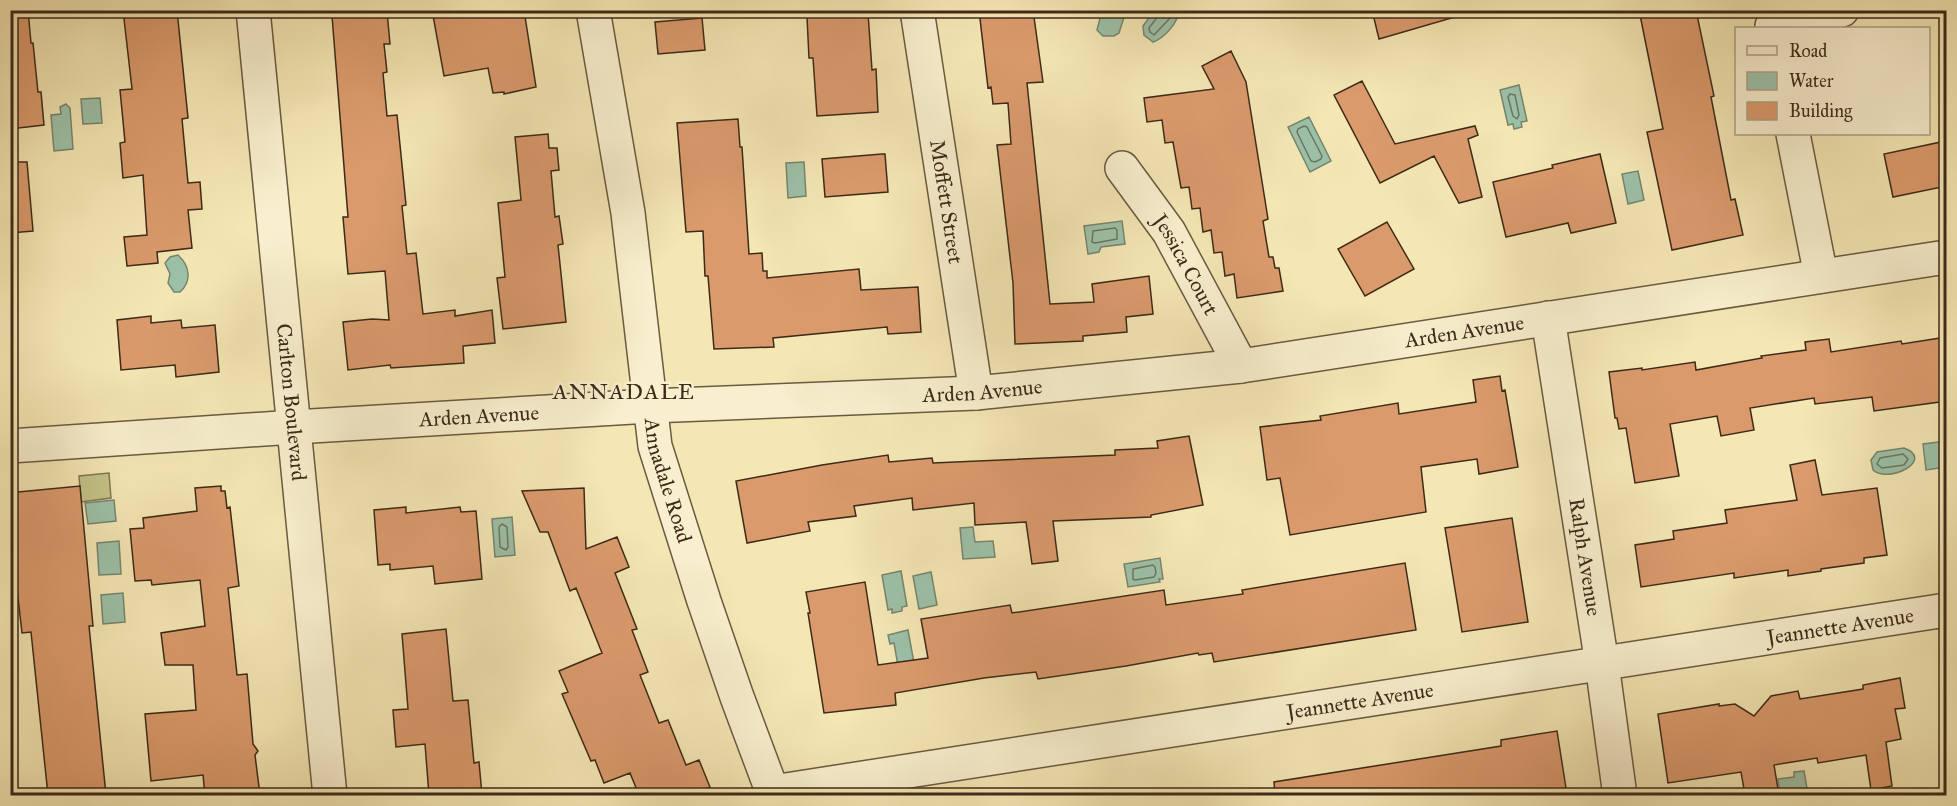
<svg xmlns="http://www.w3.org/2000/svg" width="1957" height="806" viewBox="0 0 1957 806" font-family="'IM FELL Great Primer',serif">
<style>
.green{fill:#c3c388;stroke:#807650;stroke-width:1.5}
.water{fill:#9cc1a8;stroke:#76856f;stroke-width:1.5}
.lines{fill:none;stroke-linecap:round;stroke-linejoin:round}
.shore{stroke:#6c7660;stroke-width:1.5}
.building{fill:#da9a6c;stroke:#3d2a19;stroke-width:1.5}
.minor-casing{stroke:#6b5940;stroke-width:36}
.minor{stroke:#f8efce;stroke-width:33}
.labels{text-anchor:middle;stroke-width:5;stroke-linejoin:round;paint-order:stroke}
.street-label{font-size:21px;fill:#3d2a19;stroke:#f8efce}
.neighbourhood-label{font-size:22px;letter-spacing:1.5px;fill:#3d2a19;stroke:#f8efce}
</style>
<rect width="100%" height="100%" fill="#f4e7b4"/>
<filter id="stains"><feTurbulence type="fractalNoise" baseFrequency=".00333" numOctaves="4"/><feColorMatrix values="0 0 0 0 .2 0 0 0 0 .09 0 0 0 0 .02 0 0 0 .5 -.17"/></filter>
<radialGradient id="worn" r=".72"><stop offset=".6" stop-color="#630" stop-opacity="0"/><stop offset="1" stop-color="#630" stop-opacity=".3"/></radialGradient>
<!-- green -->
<path class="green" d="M109 473 111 498 81 502 79 476Z"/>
<!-- water -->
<path class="water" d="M1102 11H1126L1119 33 1114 36H1103L1097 30Z
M1154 11H1179C1178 22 1165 38 1153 42L1144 35 1143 26Z
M1519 85 1527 121 1521 122 1522 127 1514 129 1513 124 1508 125 1500 90Z
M100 98 102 123 83 124 81 99Z
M66 104 70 108 73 149 54 151 51 115 61 114 60 107Z
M1309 117 1331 161 1310 172 1288 127Z
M804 162 806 196 788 198 786 163Z
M1638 171 1644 200 1628 204 1622 174Z
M1122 221 1125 244 1101 247 1099 252 1088 254 1084 226Z
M178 255C190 266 192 281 180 292H174L168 283 170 274 165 263 170 257Z
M1946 441V467L1926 470 1923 444Z
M1904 448C1936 460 1888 484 1873 470L1871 460 1877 452Z
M114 500 116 521 88 524 85 503Z
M512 517 515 555 495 557 492 519Z
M973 527 975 542 993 541 995 557 963 559 960 528Z
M119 541 121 574 99 575 97 543Z
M1160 558 1163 579H1159L1160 582 1128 587 1124 564Z
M901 571 907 606 902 607V611L892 613V609L888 610 882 575Z
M931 572 937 605 919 609 913 576Z
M123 593 125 622 103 624 101 595Z
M908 630 914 663 898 666 894 643 890 644 888 635Z
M1804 771 1808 794 1780 795 1778 779 1794 777V772Z"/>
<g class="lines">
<!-- shore -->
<path class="shore" d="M1159 10 1158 16 1149 28 1150 32 1154 35 1171 17 1173 10
M1510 94 1515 95 1519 115 1517 119 1513 116 1508 97Z
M1304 126 1307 127 1322 156 1321 159 1315 162 1311 161 1297 132 1298 129Z
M1115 228 1117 230V239L1095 243 1092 242 1093 231Z
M1903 454 1908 459 1904 465 1882 468 1877 464 1880 458Z
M502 524 507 527 508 547 506 550 500 547 499 527Z
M1153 565 1155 567 1156 573 1154 577 1135 580 1133 579V569Z"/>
</g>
<!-- building -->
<path class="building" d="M10 10H28L31 43H33L38 92H41L44 125 10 129Z
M123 10H177L188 118 182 119 188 183 200 182 202 209 188 210 192 248 157 252 158 263 127 266 124 237 147 235 143 175 123 178 120 143 125 142 120 90 132 89Z
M432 10H524L536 87 504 94V92L493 93 488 68 444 76Z
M979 10H1033L1043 82 1027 83 1050 304 1094 302 1092 284 1149 276 1153 314 1126 317 1127 332 1083 336V341L1015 344 1013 283 997 145 1011 144 1008 103 993 104 991 87 988 88Z
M1372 10H1454L1455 17 1379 39Z
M1639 10H1696L1714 96 1711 97 1731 200 1735 199 1743 235 1672 250 1647 132 1663 129Z
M387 11 390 44H384L387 72 383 73 387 116 397 115 406 205 402 206 407 254 416 253 423 314 455 310V316L492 310 495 343 463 346 464 363 391 368 390 365 348 370 343 322 372 319 389 320 385 271 348 274 343 217H348L332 16Z
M868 13 872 70 876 69 878 112 817 116 813 58H809L807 17Z
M702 18 705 50 658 54 655 22Z
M1231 51 1246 82 1268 219 1263 221 1269 257H1273L1275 268H1279L1283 291 1237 298 1234 274 1225 276 1222 252 1214 253 1211 230 1203 232 1200 208 1192 209 1189 187 1181 188 1173 142 1165 143 1162 120 1147 122 1144 98 1214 89 1202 66Z
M1362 81 1395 144 1475 126 1478 135 1468 139 1482 197 1459 203 1434 156 1380 183 1334 95Z
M738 119 740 147H742L749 254 762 253 763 271H767V278L859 269 861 290 918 287 921 332 888 334 887 327 773 338 774 347 714 349 708 276H705L703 231 686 232 677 123Z
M548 134 549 148H557L559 170 551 171 555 217 559 216 563 244 558 245 566 322 503 329 497 278 505 277 498 203 521 200 515 137Z
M1941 142 1947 166V186L1893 197 1884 154Z
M882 154H885L888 192 825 197 822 159Z
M1600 154 1616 223 1571 233 1568 223 1506 237 1493 182 1553 168 1552 165Z
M10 162H27L33 231 10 233Z
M1387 222 1414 269 1365 296 1338 249Z
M151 316V323L181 320 182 328 215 325 219 372 176 377 175 365 121 370 117 320Z
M1947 337V401L1874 411 1872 397 1815 404 1814 398 1750 408 1754 430 1721 436 1717 416 1670 424 1679 476 1635 483 1626 428 1619 429 1617 418H1615L1609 372 1642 368V370L1695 362 1696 370 1762 358 1761 356 1806 350 1805 342 1829 339 1831 352 1901 341 1902 344Z
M1500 376 1502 391 1505 390 1518 467 1479 474 1477 459 1421 467 1426 512 1290 535 1280 478 1267 480 1260 427 1321 420 1320 416 1398 403 1399 414 1476 402 1473 380Z
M1189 436 1203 505 1151 515V517L1053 521 1058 561 1032 564 1026 522 975 525 974 503 913 510 912 498 854 506 856 516 808 522 810 531 747 543 736 481 822 465 888 455 889 462 932 458 933 463 1115 455V450L1158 448 1157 441Z
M1815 460 1822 495 1877 488 1887 555 1864 558V563L1821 569V571L1788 576V570L1734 578V573L1641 587 1635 545 1674 539 1673 531 1727 523 1725 510 1797 500 1790 465Z
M80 486 93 626H89L106 795H48L31 632 22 633 10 527V502L18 492Z
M221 486V491H225L227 508 230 507 239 586 228 588 237 675 247 674 253 744 258 751 255 755 260 795H205L203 775 151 781 145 714 196 710 193 665H165L161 633 205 626 200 580 152 585 151 580 135 581 130 529 144 528 143 518 197 511 195 488Z
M584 488 586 549 617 537 629 567 615 573 637 629 632 630 648 672 640 675 659 723 668 720 686 765 699 760 710 787 690 795H639L630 773 604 783 595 760 591 761 562 694 568 692 559 671 602 653 576 588 570 591 548 532H540L522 491Z
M406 507V513L460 507 461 512 476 511 482 579 435 584 433 566 390 570V564L378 565 374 510Z
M1512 518 1528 622 1462 632 1445 528Z
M1405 563 1416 630 1214 662 1212 653 1199 655 1198 653 1126 666 1038 679 1036 672 984 678 895 693 896 705 824 713 808 613H810L806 592 865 582 878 665 928 658 921 619 1010 605 1012 613 1164 590 1166 605 1243 594 1242 590Z
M446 629 453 701 468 700 474 763 479 762 482 795H429L425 744 396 747 393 710 408 709 402 634Z
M1900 678 1905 708 1895 709 1901 739 1886 742 1892 786 1871 790 1866 755 1818 763 1817 758 1774 765 1779 795H1745L1741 772 1668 783 1658 714 1719 704V706L1735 704 1754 716 1771 696 1798 691 1800 699 1863 689V685Z
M1557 731 1566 788 1516 795H1275L1274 782 1501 746V740Z"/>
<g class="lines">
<!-- minor casing -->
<g class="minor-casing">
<g id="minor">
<path id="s1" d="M253 10 330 796"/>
<path id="s2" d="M593 10 628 213 655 446 704 601 737 697 774 796"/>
<path id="s3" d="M917 10 976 393"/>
<path d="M1772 26 1842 10"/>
<path d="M1793 134 1821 276"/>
<path id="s4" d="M1122 168 1169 232 1241 366"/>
<path id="s5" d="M1548 318 1602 664 1620 796"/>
<path id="s6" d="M10 446 294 427 650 406 976 393 1241 366 1946 257"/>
<path id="s7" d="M773 792 1946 610"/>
</g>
</g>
<!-- minor -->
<use href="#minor" class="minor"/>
</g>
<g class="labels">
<!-- street labels -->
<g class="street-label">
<text dy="7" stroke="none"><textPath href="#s3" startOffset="194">Moffett Street</textPath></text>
<text dy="7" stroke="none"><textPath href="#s4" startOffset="116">Jessica Court</textPath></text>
<text dy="7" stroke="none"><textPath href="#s6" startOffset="1460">Arden Avenue</textPath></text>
<text dy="7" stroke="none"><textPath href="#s6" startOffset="974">Arden Avenue</textPath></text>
<text dy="7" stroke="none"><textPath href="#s1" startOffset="394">Carlton Boulevard</textPath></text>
<text dy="7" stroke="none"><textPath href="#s6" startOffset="470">Arden Avenue</textPath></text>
<text dy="7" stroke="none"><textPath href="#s2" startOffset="477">Annadale Road</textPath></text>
<text dy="7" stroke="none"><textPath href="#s5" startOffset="242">Ralph Avenue</textPath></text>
<text dy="7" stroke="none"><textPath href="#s7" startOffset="1080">Jeannette Avenue</textPath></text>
<text dy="7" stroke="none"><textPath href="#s7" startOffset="594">Jeannette Avenue</textPath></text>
</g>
<!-- neighbourhood labels -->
<g class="neighbourhood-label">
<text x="624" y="399">ANNADALE</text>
</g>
</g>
<!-- margin -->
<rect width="1957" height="806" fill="none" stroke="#f4e7b4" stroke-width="36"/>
<rect x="12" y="12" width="1933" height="782" fill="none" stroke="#3d2a19" stroke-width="3"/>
<rect x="18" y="18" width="1921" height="770" fill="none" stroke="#3d2a19" stroke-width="1.5"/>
<!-- legend -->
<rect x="1735" y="27" width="195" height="108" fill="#f8efce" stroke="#ada086" stroke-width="1.5"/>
<rect x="1747" y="46" width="30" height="9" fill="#f8efce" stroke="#ada086" stroke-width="1.5"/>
<text x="1789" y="57" font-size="18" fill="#3d2a19">Road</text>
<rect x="1747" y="72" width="30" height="18" fill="#9cc1a8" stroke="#ada086" stroke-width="1.5"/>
<text x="1789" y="87" font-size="18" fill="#3d2a19">Water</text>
<rect x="1747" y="102" width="30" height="18" fill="#da9a6c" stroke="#ada086" stroke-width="1.5"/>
<text x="1789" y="117" font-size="18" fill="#3d2a19">Building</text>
<rect width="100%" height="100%" filter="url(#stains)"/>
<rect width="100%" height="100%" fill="url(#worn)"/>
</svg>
